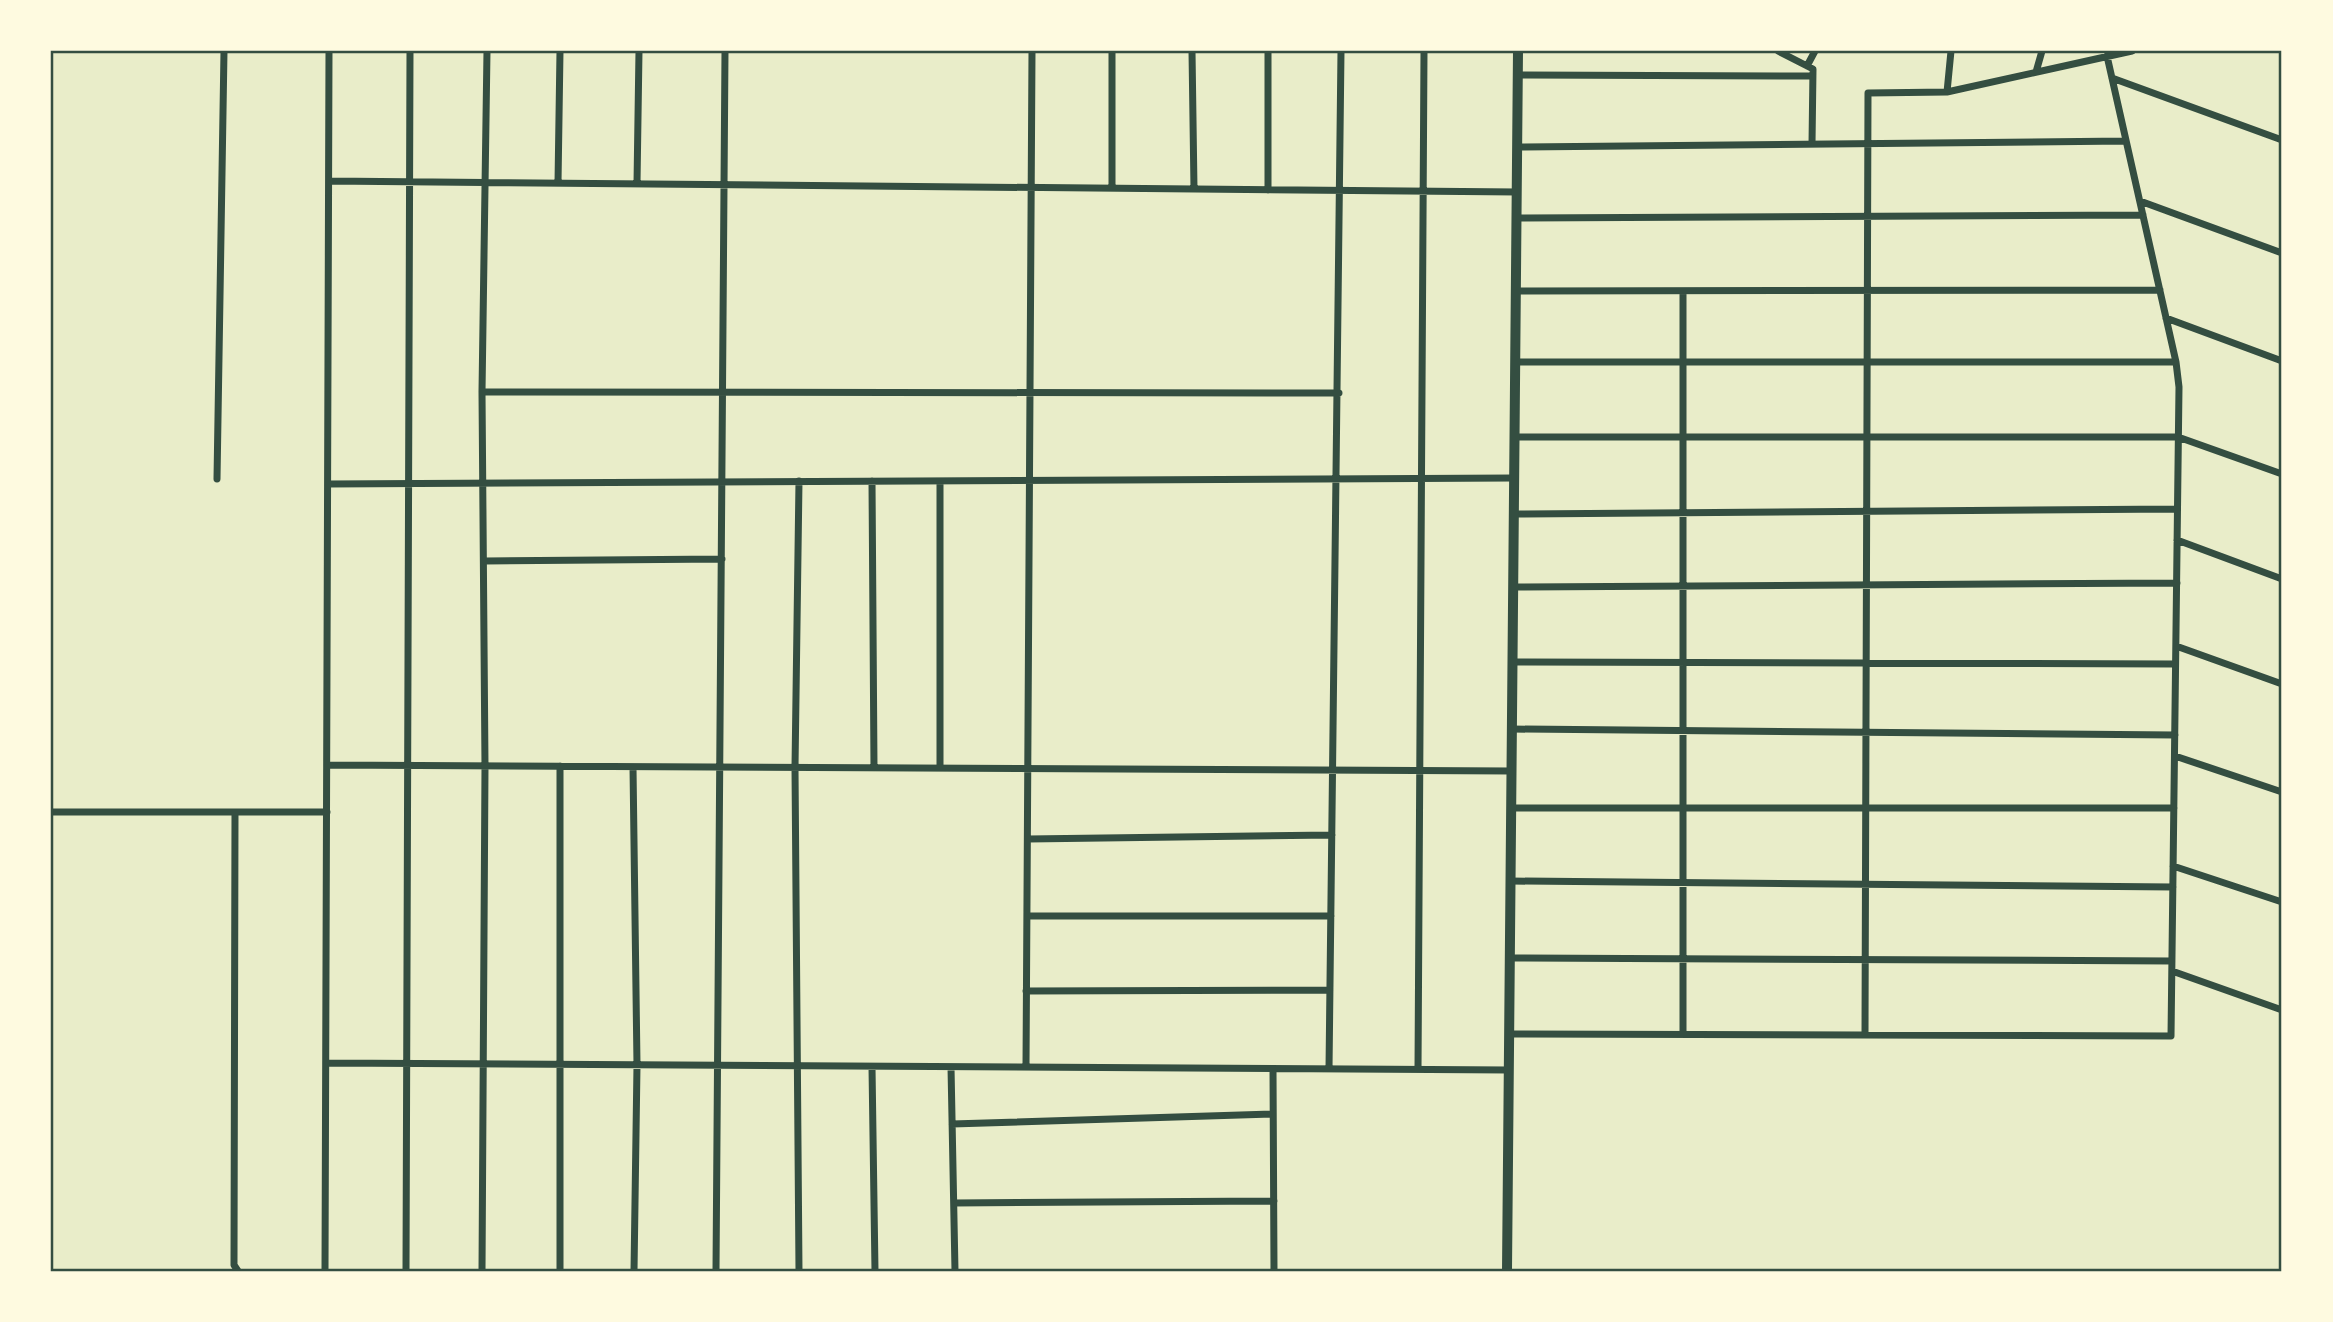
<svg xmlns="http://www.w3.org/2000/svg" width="2333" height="1322" viewBox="0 0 2333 1322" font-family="'Space Grotesk',sans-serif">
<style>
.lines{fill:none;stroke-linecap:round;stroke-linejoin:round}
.minor{stroke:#344e41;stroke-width:7}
.tertiary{stroke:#344e41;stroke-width:10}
.neatline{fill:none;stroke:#344e41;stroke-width:2.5}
</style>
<rect width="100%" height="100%" fill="#e9edc9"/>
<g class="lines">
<!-- minor -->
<path class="minor" d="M1112 51V188
M1192 51 1194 189
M1268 51V190
M1778 51 1813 69 1812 144
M1807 66 1815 51
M2036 72 2042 51
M1518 75 1812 76
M2112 78 2282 140
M1947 92 1951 51
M1517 147 2126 141
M329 181 1517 192
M558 183 560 51
M637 183 639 51
M2140 201 2282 253
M1517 218 2143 215
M1516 291 2160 290
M1683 291V1034
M2166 318 2282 361
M1515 362H2176
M482 392 1339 393
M1515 437H2178L2282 474
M217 479 224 51
M872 481 874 768
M940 481V768
M328 484 1514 478
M1514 514 2177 509
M2177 540 2282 579
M485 561 722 559
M1514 587 2177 583
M2176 646 2282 684
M1513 662 2175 664
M1512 729 2175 735
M2175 756 2282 792
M327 765 1512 771
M633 767 637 1065 634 1271
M1511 808H2174
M51 812H327
M235 812 234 1265 238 1271
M1028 839 1332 835
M2173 866 2282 902
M1511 881 2173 887
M1027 916H1331
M1510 958 2172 961
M2172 971 2282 1010
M1026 991 1330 990
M1509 1034 2171 1036 2179 387 2176 362 2107 56
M1865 1035 1868 93 1947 92 2132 51
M326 1063 1509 1070
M872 1067 875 1271
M951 1067 955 1271
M1026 1067 1032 51
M1273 1069 1274 1271
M1329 1069 1341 51
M1418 1069 1424 51
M952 1124 1273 1114
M954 1203 1274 1201
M325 1271 329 51
M406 1271 410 51
M482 1271 485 766 482 392 487 51
M560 1271V766
M716 1271 725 51
M799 1271 795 768 799 481"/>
<!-- tertiary -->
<path class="tertiary" d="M1507 1271 1518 51"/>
</g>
<!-- border -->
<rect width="2333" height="1322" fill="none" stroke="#fefae0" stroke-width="105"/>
<rect x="52" y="52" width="2228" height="1218" class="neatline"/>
</svg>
